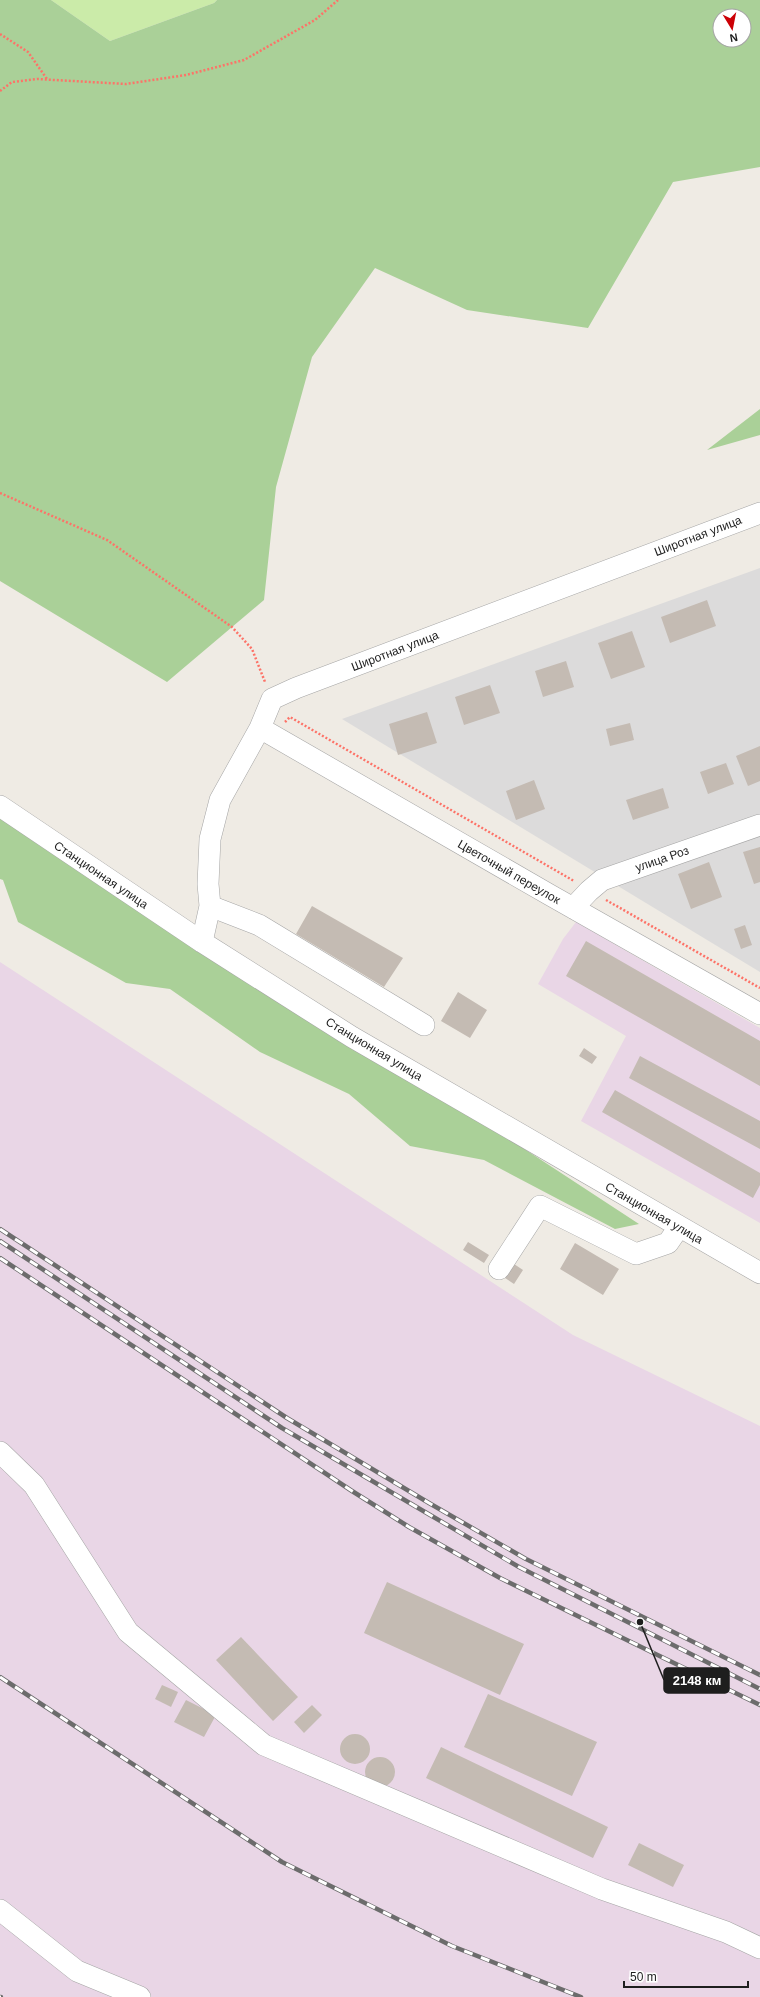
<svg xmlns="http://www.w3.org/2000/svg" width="760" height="1997" viewBox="0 0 760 1997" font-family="Helvetica,sans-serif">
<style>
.residential{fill:#dcdbdb}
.industrial{fill:#e9d6e6}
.grass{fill:#cbeba9}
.forest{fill:#aad098;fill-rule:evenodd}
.building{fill:#c4bbb3}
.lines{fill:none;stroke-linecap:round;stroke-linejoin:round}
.minor-casing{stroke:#a5a5a5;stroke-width:22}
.path{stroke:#fd7368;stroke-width:2.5;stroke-dasharray:2 2;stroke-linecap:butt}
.minor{stroke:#fff;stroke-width:21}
.rail-casing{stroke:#6c6c6c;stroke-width:4.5}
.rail{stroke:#fff;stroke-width:3;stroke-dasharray:9;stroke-linecap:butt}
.labels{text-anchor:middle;stroke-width:4;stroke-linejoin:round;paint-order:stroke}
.street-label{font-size:12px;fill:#1e1e1e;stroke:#fff}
.leader{fill:none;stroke:#1e1e1e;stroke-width:1.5}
.callout-dot{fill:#1e1e1e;stroke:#fff;stroke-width:1.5}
.callout{fill:#1e1e1e;stroke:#1e1e1e;stroke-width:1.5}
.callout-label{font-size:13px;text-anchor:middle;font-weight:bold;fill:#fff}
</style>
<rect width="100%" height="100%" fill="#efebe4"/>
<!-- residential -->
<path class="residential" d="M760 568V972L342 719Z"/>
<!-- industrial -->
<path class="industrial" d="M576 922 760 1028V1223L581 1121 626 1036 538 984 563 939Z
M0 962 573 1335 760 1426V1997H0Z"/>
<!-- grass -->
<path class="grass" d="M51 0H217L214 3 110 41Z"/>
<!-- forest -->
<path class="forest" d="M0 0H51L110 41 214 3 217 0H760V167L673 182 588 328 467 310 375 268 312 357 276 487 264 600 167 682 0 581ZM720 16H744V40H720Z
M760 409V435L707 450Z
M0 806 639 1224 615 1229 484 1160 410 1146 349 1094 260 1052 170 989 126 983 18 922 3 880 0 879Z"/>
<!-- building -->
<path class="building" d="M707 600 716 626 670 643 661 617Z
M632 631 645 667 611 679 598 643Z
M566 661 574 687 543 697 535 671Z
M490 685 500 713 464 725 455 697Z
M427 712 437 743 398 755 389 724Z
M630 723 634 740 610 746 606 729Z
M760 746V781L748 786 736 756Z
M726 763 734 784 708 794 700 772Z
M534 780 545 809 516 820 506 791Z
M663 788 669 808 633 820 626 800Z
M760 847V882L754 884 743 852Z
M709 862 722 897 691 909 678 874Z
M312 906 403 958 384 987 296 934Z
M745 925 752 945 741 949 734 929Z
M586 941 760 1041V1086L566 976Z
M458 992 487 1010 470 1038 441 1021Z
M584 1048 597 1057 592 1064 579 1056Z
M640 1056 760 1121V1149L629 1078Z
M615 1090 760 1173V1185L753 1198 602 1112Z
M468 1242 489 1255 484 1263 463 1250Z
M575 1243 619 1269 603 1295 560 1269Z
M511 1262 523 1270 514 1284 502 1276Z
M387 1582 524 1644 500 1695 364 1633Z
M241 1637 298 1697 273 1721 216 1660Z
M162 1685 178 1692 171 1707 155 1699Z
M488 1694 597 1742 572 1796 464 1747Z
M186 1700 216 1715 204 1737 174 1722Z
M312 1705 322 1715 304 1733 294 1722Z
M340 1749a15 15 0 1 1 30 0a15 15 0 1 1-30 0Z
M441 1747 608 1827 593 1858 426 1778Z
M365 1772a15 15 0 1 1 30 0a15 15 0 1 1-30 0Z
M639 1843 684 1865 673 1887 628 1865Z"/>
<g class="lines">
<!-- minor casing -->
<g class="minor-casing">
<path id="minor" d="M260 728 550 895 760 1014
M0 806 202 942 352 1037 760 1273
M210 906 259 925 424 1025
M573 908 589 891 602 880 760 825
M202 942 210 906 208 884 210 839 220 800 260 728 272 699 296 688 760 513
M499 1269 540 1206 636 1254 668 1243 679 1227
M0 1452 34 1485 128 1632 264 1745 602 1889 726 1932 760 1948
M0 1910 77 1971 140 1997"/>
</g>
<!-- path -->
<path class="path" d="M0 34 28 52 47 79
M0 91 12 82 37 79 126 84 186 75 244 60 315 20 338 0
M0 493 107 540 232 627 252 649 265 682
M285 722 290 717 574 881
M606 900 760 988"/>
<!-- minor -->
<use href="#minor" class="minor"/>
<!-- rail casing -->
<g class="rail-casing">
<path id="rail" d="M0 1229 287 1418 429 1503 526 1559 760 1675
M0 1241 282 1428 425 1512 519 1567 760 1689
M0 1258 352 1491 409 1527 500 1578 760 1705
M0 1677 282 1862 452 1946 581 1997
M0 1997H1"/>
</g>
<!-- rail -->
<use href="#rail" class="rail"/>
</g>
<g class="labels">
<!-- street labels -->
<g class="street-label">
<text transform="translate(698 536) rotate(-21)" y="4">Широтная улица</text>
<text transform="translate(395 651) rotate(-21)" y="4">Широтная улица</text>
<text transform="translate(662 859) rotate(-19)" y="4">улица Роз</text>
<text transform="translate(509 872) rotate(30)" y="4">Цветочный переулок</text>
<text transform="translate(101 875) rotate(34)" y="4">Станционная улица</text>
<text transform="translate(374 1049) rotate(31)" y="4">Станционная улица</text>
<text transform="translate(654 1213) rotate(30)" y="4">Станционная улица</text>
</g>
</g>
<!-- callouts -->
<path class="leader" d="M640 1622L664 1680"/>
<circle class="callout-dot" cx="640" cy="1622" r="4"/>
<rect class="callout" x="664" y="1668" width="65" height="25" rx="4"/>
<g class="callout-label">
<text x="697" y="1685">2148 км</text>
</g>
<!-- north arrow -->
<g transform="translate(732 28) rotate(170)"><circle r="19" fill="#ffffff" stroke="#a5a5a5"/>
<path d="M0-3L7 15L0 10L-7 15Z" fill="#cc0006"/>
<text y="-6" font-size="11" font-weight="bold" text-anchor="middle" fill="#1e1e1e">N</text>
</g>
<!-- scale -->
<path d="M624 1981v6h124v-6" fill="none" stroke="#1e1e1e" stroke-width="2"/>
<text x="630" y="1981" font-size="12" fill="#1e1e1e" stroke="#ffffff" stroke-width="3" paint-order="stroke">50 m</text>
</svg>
